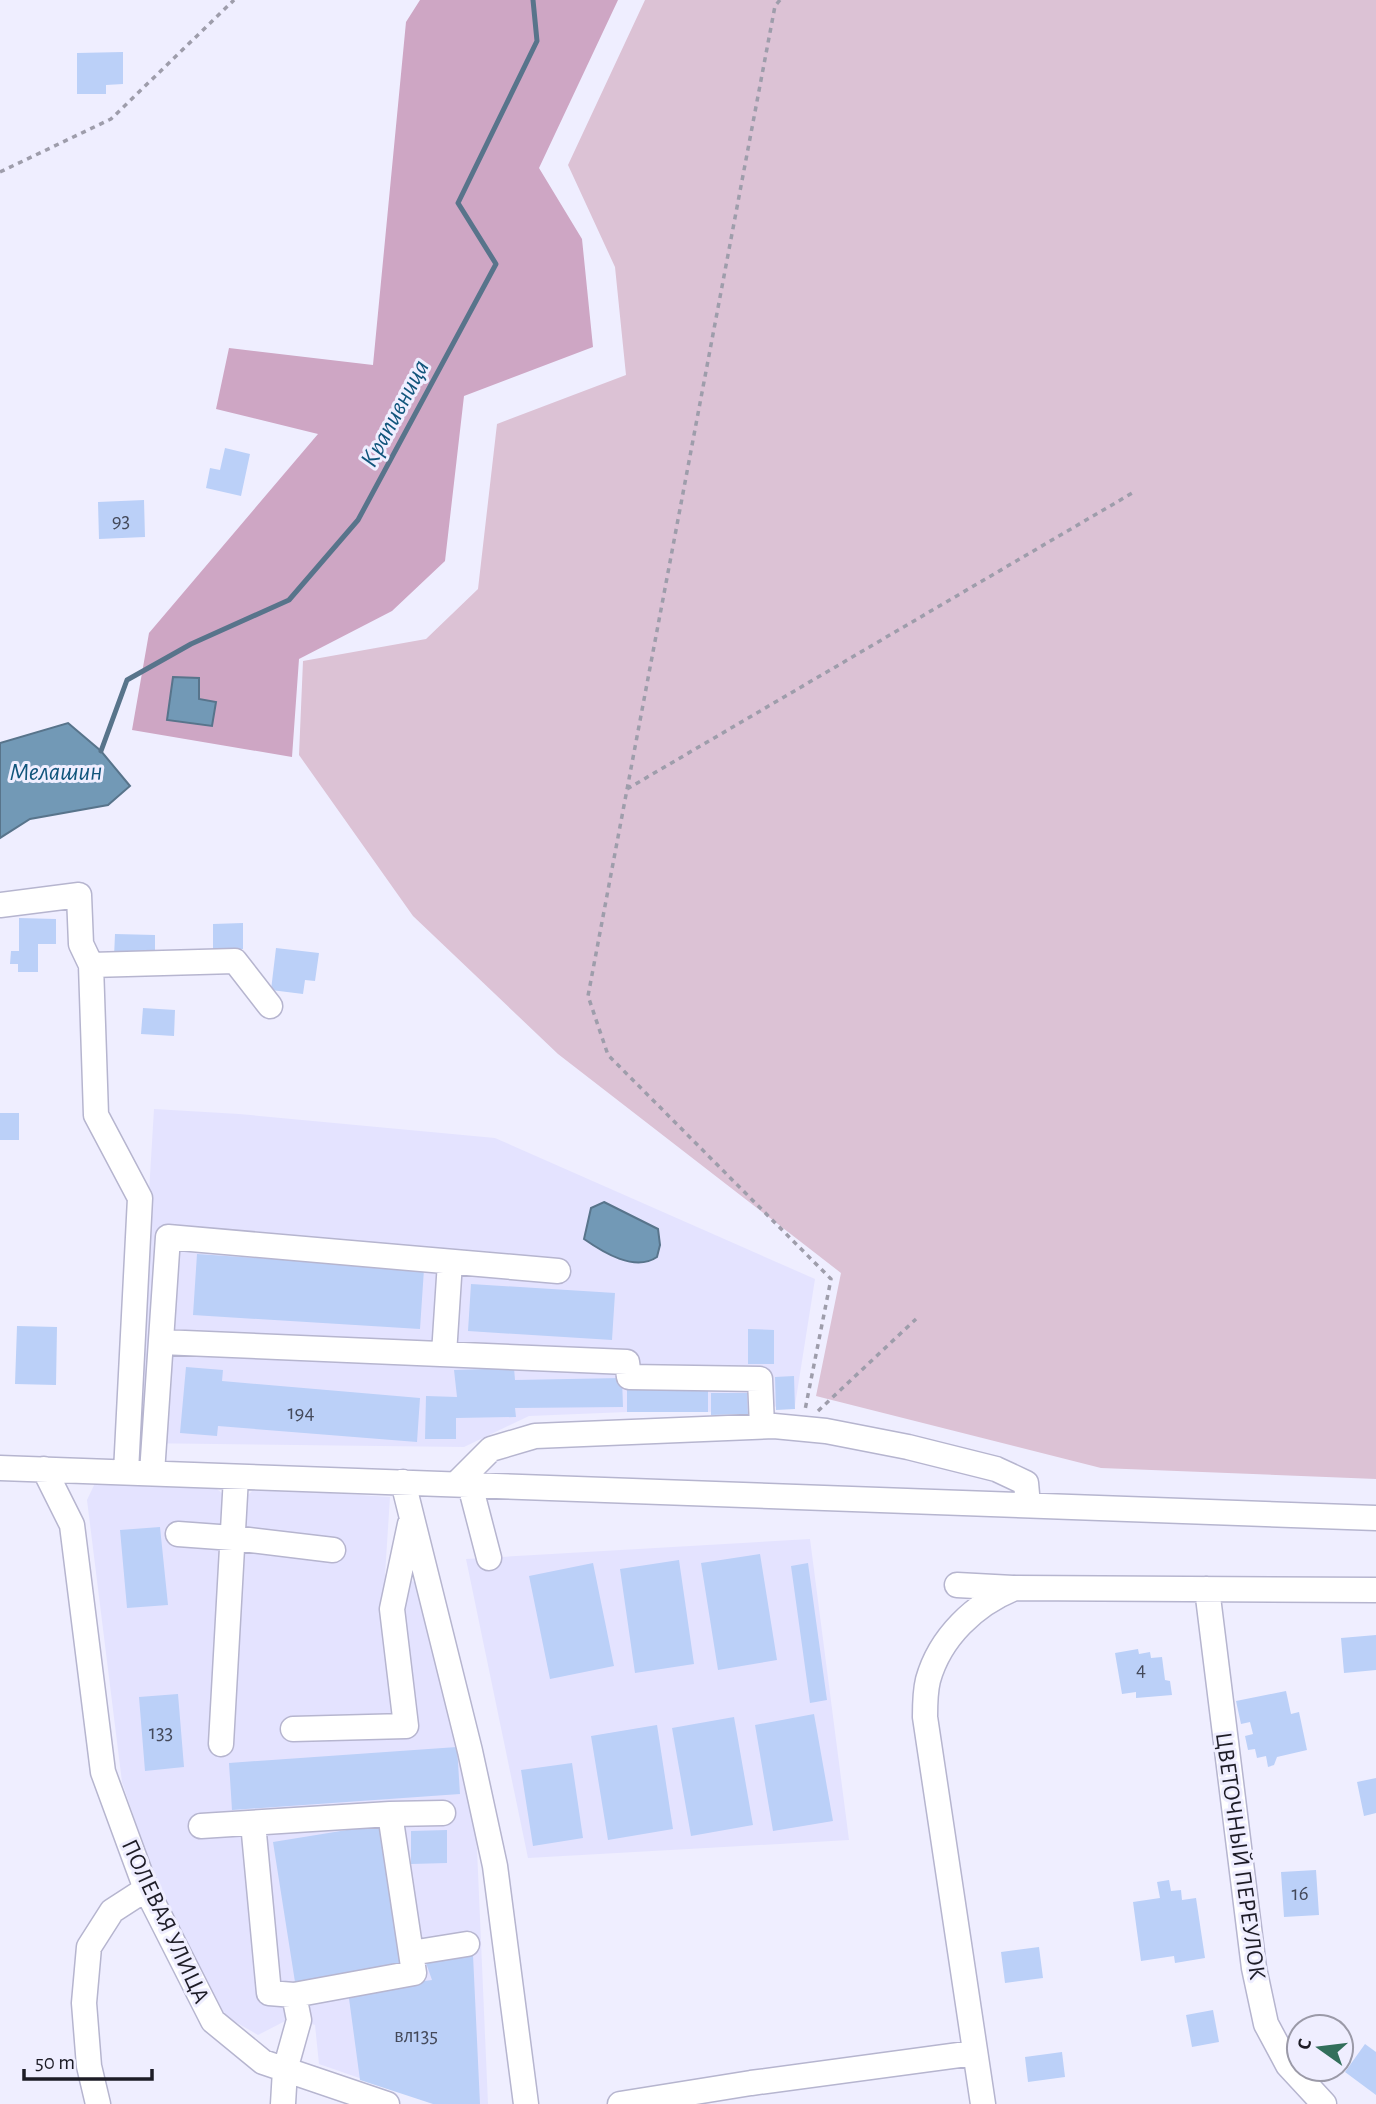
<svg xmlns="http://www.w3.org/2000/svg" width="1376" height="2104" viewBox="0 0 1376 2104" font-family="'Alegreya Sans',sans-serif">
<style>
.built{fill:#e4e3ff}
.green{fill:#dcc2d5}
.forest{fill:#cea6c4}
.water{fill:#7299b6;stroke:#58748b;stroke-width:2}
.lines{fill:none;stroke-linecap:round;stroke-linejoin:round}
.stream{stroke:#58748b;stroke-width:5}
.building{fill:#bbd0f8}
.minor-casing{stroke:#b6b5cf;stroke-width:27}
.path{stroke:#9e9dab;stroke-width:3.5;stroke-dasharray:5 5;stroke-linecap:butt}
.minor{stroke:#fff;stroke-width:24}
.labels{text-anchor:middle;stroke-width:6;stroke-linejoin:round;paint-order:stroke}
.number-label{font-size:21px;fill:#44495a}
.street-label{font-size:24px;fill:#1d1c26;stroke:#efeeff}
.water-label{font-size:26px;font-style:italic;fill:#11557c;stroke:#efeeff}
</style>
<rect width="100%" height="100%" fill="#efeeff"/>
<!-- built -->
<path class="built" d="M154 1109 239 1114 495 1138 815 1279 795 1405 708 1412H627L529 1416 464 1447 134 1443Z
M97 1479 212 1485 228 1498 244 1499 255 1488 390 1497 385 1575 415 1582 468 1756 477 1849 488 2104H434L319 2064 315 2025 291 2018 258 2035 218 2012 162 1900 122 1782 87 1500Z
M810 1539 849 1840 528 1858 466 1559Z"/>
<!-- green -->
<path class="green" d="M645 0H1376V1479L1101 1468 816 1396 841 1273 558 1054 413 916 299 755 303 661 426 639 478 589 497 424 626 375 615 267 568 165Z"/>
<!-- forest -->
<path class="forest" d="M420 0H618L539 168 582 239 593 347 464 396 445 561 392 611 299 659 292 757 132 730 149 633 318 434 216 409 229 348 373 365 406 22Z"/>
<!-- water -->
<path class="water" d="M173 677 199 678V699L216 702 212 726 167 720Z
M68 723 101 751 130 786 108 805 30 819 0 838V743Z
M604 1202 658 1229 660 1245 657 1257C635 1272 604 1253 584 1239L591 1208Z"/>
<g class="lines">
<!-- stream -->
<path class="stream" d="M101 751 127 680 191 644 289 600 358 520 496 264 458 203 537 41 533 0"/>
</g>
<!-- building -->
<path class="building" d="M123 52V84L106 85V94H77V53Z
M225 448 250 454 241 496 206 488 210 468 220 470Z
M144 500 145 537 99 539 98 502Z
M19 918 56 919V944H38V972H18V964H10L11 951H19Z
M243 923V949H213V924Z
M115 934 155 935V958L114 957Z
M276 948 319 953 315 981 305 980 303 994 271 990Z
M143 1008 175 1010 174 1036 141 1034Z
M0 1113H19V1140H0Z
M197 1254 424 1269 420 1329 193 1315Z
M471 1284 615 1293 612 1340 468 1331Z
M17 1326 57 1327 56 1385 15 1384Z
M748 1329 774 1330V1364H748Z
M186 1367 223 1370 222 1381 420 1398 417 1442 218 1426 217 1436 180 1433Z
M514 1368 515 1380 622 1378 623 1407 515 1408 516 1417 456 1418V1439H425L426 1396 457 1397 454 1370Z
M794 1376 795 1409 776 1410 775 1377Z
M627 1389H708V1412H627Z
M711 1393H747L748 1414 711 1415Z
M160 1527 168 1605 127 1608 120 1530Z
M760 1554 777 1660 718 1670 701 1563Z
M679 1560 694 1664 635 1673 620 1569Z
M593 1563 614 1666 550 1679 529 1576Z
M808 1563 827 1700 810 1703 791 1566Z
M1376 1635V1670L1344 1673 1341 1638Z
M1138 1649 1139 1654 1150 1652 1151 1658 1162 1657 1165 1680 1170 1681 1172 1695 1136 1698V1692L1122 1694 1115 1653Z
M1286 1691 1291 1714 1299 1712 1307 1750 1277 1757 1274 1765 1268 1767 1266 1756 1257 1758 1255 1749 1248 1750 1245 1736 1253 1734 1250 1722 1241 1724 1236 1701Z
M178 1694 184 1767 145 1771 139 1697Z
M814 1714 833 1821 773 1831 755 1725Z
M734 1717 753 1825 691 1836 672 1728Z
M657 1725 673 1829 608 1840 591 1736Z
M457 1747 460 1794 232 1810 229 1763Z
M572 1763 583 1838 533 1846 521 1770Z
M1376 1778V1813L1364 1816 1357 1782Z
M384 1824 407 1964 295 1982 273 1842Z
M447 1830V1863L411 1864V1831Z
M1316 1870 1319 1915 1284 1917 1281 1872Z
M1169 1880 1171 1891 1181 1890 1182 1900 1196 1898 1205 1958 1175 1963 1174 1956 1141 1961 1133 1902 1160 1898 1157 1882Z
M1039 1947 1043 1978 1005 1983 1001 1952Z
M473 1955 480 2104H433L360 2080 348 1991 432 1980 426 1963Z
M1213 2010 1219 2042 1192 2047 1186 2015Z
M1365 2044 1376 2052V2095L1345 2072Z
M1062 2052 1065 2077 1028 2082 1025 2057Z"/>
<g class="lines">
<!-- minor casing -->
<g class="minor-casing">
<path id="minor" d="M0 905 79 895 81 944 91 965
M161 1342 627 1362 629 1377 760 1379 762 1426
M444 1354 450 1262
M0 1468 1376 1518
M44 1469 72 1525 103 1772 146 1889 213 2021 263 2062 387 2104
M126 1472 140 1198 96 1115 91 965 235 961 270 1006
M152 1473 168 1237 558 1271
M403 1482 470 1751 495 1866 526 2104
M456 1484 491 1449 535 1436 774 1426 826 1431 908 1447 996 1469 1026 1483 1028 1505
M470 1485 489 1558
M178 1534 233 1538 333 1550
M957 1585 1013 1588
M1207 1589 1254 1968 1266 2024 1288 2065 1324 2104
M293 1729 406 1726 392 1609 410 1524
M221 1744 236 1477
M253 1823 269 1993 294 1995
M201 1826 390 1814
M411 1953 467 1944
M98 2104 89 2066 84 2003 89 1947 112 1911 146 1889
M283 2104 285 2070 299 2020 294 1995 414 1973 390 1814 443 1813
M620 2104 751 2083 974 2053
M983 2104 925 1717C925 1705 925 1692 928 1680 940 1637 975 1604 1015 1588L1376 1590"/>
</g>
<!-- path -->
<path class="path" d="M780 0 775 6 588 996 608 1055 831 1279 805 1410
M0 172 111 119 234 0
M627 789 1134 492
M818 1411 916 1319"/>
<!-- minor -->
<use href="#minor" class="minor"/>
</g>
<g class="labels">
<!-- number labels -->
<g class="number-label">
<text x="121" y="527">93</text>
<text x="301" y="1419">194</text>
<text x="1141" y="1676">4</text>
<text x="161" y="1739">133</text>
<text x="1300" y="1900">16</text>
<text x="416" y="2042">вл135</text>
</g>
<!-- street labels -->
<g class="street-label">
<text transform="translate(1241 1856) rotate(82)" y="8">ЦВЕТОЧНЫЙ ПЕРЕУЛОК</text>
<text transform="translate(166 1921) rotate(65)" y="8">ПОЛЕВАЯ УЛИЦА</text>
</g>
<!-- water labels -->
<g class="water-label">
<text transform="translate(394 413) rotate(-62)" y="9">Крапивница</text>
<text x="56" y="780">Мелашин</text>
</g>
</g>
<!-- north arrow -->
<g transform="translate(1320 2048) rotate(284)"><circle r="33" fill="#efeeff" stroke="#9b9aa8" stroke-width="2"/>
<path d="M0-5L12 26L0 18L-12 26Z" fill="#326f5b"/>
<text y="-10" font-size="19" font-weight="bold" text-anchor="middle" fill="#1d1c26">С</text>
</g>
<!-- scale -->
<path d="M24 2069v10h128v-10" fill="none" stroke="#1d1c26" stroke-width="3.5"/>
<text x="35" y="2069" font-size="21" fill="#1d1c26" stroke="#efeeff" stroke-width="5" paint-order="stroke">50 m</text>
</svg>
